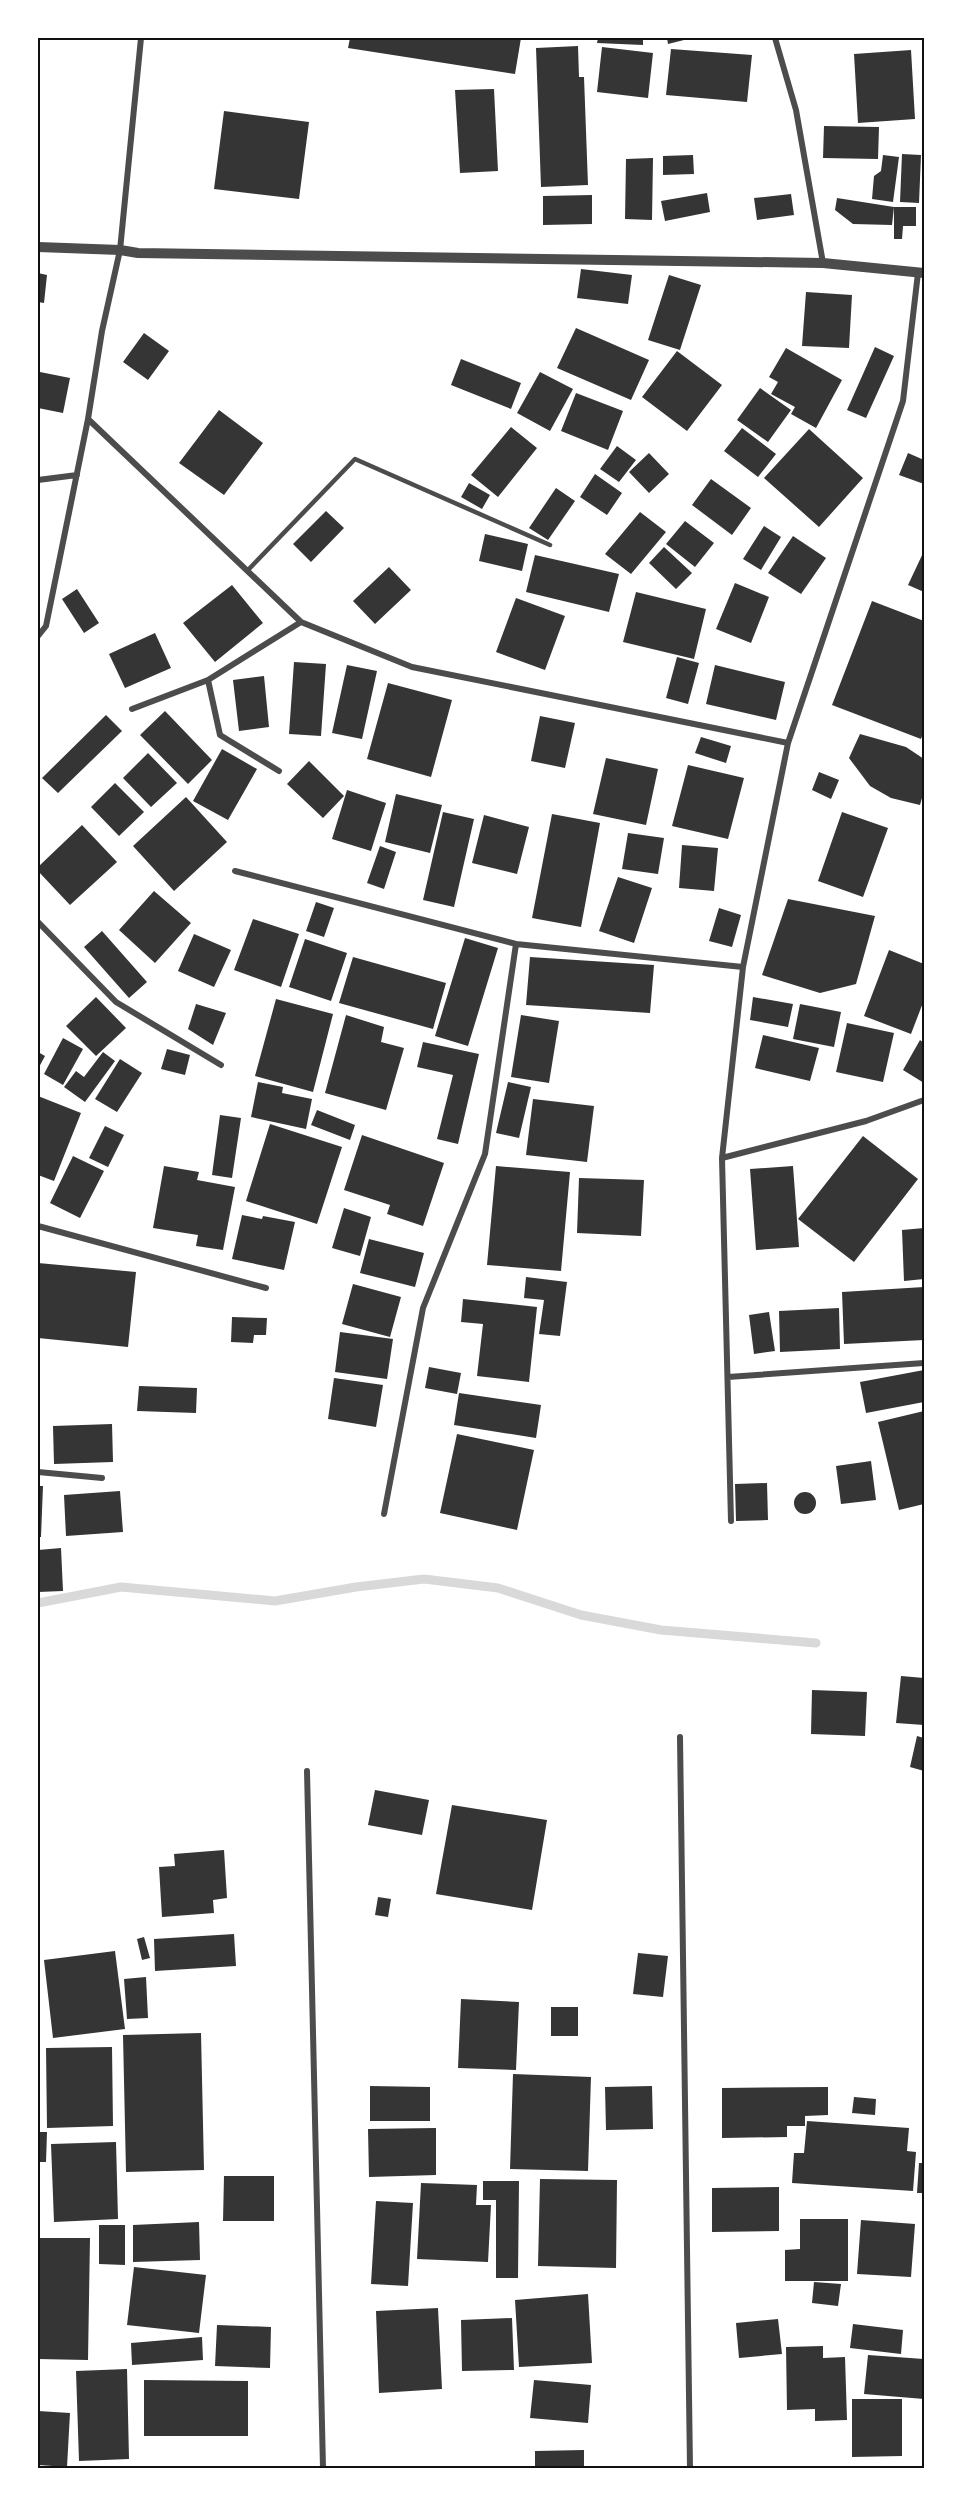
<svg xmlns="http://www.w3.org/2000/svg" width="962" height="2506" viewBox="0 0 962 2506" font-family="'Varela Round',sans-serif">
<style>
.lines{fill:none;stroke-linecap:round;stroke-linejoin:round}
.stream{stroke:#d9d9d9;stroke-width:9}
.building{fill:#353535}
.service{stroke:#4c4c4c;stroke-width:4.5}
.minor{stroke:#4c4c4c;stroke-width:6}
.tertiary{stroke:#4c4c4c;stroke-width:10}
.neatline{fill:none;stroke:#111;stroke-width:2}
</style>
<rect width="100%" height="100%" fill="#fff"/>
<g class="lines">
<!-- stream -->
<path class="stream" d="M38 1603 121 1587 275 1601 356 1587 424 1579 498 1588 581 1615 661 1630 816 1643"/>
</g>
<!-- building -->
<path class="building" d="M350 38H521L515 74 348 48Z
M598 38H643V45L597 43Z
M667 38H692L668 44Z
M578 46 579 77H584L588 185 541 187 536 48Z
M602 47 653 53 648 98 597 92Z
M671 49 752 55 747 102 666 95Z
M911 50 915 119 858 123 854 54Z
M494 89 498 171 460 173 455 90Z
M224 111 309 122 299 199 214 189Z
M824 126 879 127 878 159 823 158Z
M902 154 921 155 919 203 900 202Z
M693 155 694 174 663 175V156Z
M883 155 899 157 893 202 872 199 874 176 881 171Z
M653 158 652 220 625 219 626 159Z
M707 193 710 212 665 221 661 201Z
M791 194 794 215 757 220 754 198Z
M592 195V224L543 225V196Z
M837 198 894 207 892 225 853 224 835 210Z
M894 207H916V226H903L902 239H894Z
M581 269 632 275 628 304 577 298Z
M38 273 47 275 44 303 38 302Z
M669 275 701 285 680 350 648 340Z
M806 292 852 295 849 348 802 346Z
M576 328 649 360 631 400 557 368Z
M144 333 169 351 148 380 123 362Z
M875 347 894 356 866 418 847 410Z
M786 348 842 380 816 428 791 414 795 407 771 394 778 382 769 377Z
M677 351 722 385 687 431 642 397Z
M461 359 521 383 511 409 451 385Z
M40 372 70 378 63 413 38 408Z
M540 372 573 389 550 431 517 413Z
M922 380H924V409H922Z
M760 388 791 410 768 442 737 420Z
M576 393 623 411 608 450 561 431Z
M219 410 263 443 224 495 179 463Z
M511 427 537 448 498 497 471 475Z
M742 428 776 454 758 477 724 451Z
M809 429 863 478 819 527 764 478Z
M617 446 636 460 619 482 600 469Z
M649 453 669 474 649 493 629 472Z
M908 453 924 460V484L899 475Z
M595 474 622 493 607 515 580 497Z
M711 479 751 508 732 535 692 505Z
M469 483 490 495 482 509 461 497Z
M556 488 575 501 548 540 529 528Z
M326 511 344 528 311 562 293 544Z
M640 512 666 532 631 574 605 554Z
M685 521 714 543 695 567 666 544Z
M764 526 781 537 761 570 743 559Z
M485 534 528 544 522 571 479 561Z
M793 536 826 558 801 594 768 573Z
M664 547 692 573 676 589 649 563Z
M924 551V592L908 585Z
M535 555 619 574 609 612 526 592Z
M389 567 411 590 375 624 353 601Z
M735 583 769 597 751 643 716 629Z
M232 585 263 623 215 662 183 623Z
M77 589 99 623 84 633 62 599Z
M636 592 706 609 694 659 623 642Z
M516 598 565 616 545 670 496 652Z
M872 601 924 621V731L921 739 832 705Z
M155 633 171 668 125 688 109 654Z
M677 657 699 663 688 704 666 698Z
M294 662 326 664 321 736 289 734Z
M347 665 377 671 362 739 332 733Z
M715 665 785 682 776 720 706 704Z
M264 676 269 727 239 731 233 680Z
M388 683 452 700 431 777 367 759Z
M165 711 212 760 188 784 140 735Z
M106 715 122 731 58 793 42 778Z
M540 716 575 723 565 768 531 761Z
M860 734 906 747 924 759V791L920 805 891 798 870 786 849 758Z
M701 737 731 746 726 763 695 753Z
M222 749 257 769 228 820 193 801Z
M148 753 177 783 151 807 123 778Z
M606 758 658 769 646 825 593 814Z
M309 761 344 796 323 818 287 784Z
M688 765 744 778 728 839 672 826Z
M819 772 839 780 831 799 812 790Z
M115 783 144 812 119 836 91 807Z
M347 790 386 803 371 851 332 839Z
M396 794 442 805 430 853 385 842Z
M186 797 227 842 174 891 133 846Z
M443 812 474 819 454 907 423 900Z
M842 812 888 828 863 897 818 881Z
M552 814 600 823 581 927 532 918Z
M484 815 529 827 517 874 472 863Z
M82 825 117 862 70 905 38 871V867Z
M628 833 664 838 658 874 622 869Z
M682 845 718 848 714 891 679 888Z
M380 846 396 852 384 889 367 883Z
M618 877 652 888 634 943 599 931Z
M154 891 191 923 155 963 119 930Z
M788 899 875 916 856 984 820 993 762 975Z
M316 902 334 908 324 937 306 931Z
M719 908 741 915 732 947 709 941Z
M253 919 299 934 281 987 234 970Z
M102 931 147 982 129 998 84 947Z
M194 934 231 950 214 987 178 971Z
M465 938 498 948 468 1046 435 1036Z
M305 939 347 953 331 1001 289 987Z
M889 950 924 964V1000L911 1034 864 1016Z
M353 957 446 983 433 1029 339 1003Z
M530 957 654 965 650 1013 526 1005Z
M96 997 126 1028 96 1056 66 1026Z
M753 997 793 1004 788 1027 750 1020Z
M276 999 333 1014 313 1092 255 1076Z
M196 1004 226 1013 213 1045 188 1029Z
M800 1004 841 1012 834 1047 793 1039Z
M346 1015 384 1027 381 1042 404 1048 386 1110 325 1093Z
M521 1015 559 1021 549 1083 511 1077Z
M847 1023 894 1033 883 1082 836 1072Z
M763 1035 819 1048 810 1081 755 1068Z
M63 1038 83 1049 63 1085 44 1074Z
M920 1040 924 1043V1083L903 1070Z
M423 1042 479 1054 458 1144 437 1139 453 1075 417 1067Z
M167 1049 190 1055 185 1075 161 1069Z
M38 1052 45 1056 38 1069Z
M103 1052 115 1061 85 1102 64 1087 76 1071 84 1077Z
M120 1059 142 1073 117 1112 95 1099Z
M258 1082 283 1087 282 1093 312 1099 306 1129 251 1117Z
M508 1082 531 1087 519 1138 496 1133Z
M38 1096 81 1113 54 1181 38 1175Z
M533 1099 594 1106 587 1162 526 1155Z
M317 1110 355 1125 350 1140 311 1125Z
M220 1115 241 1118 232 1178 212 1175Z
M270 1124 342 1147 317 1224 246 1201Z
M105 1126 124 1135 108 1167 89 1158Z
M362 1135 444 1163 423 1226 387 1214 390 1205 344 1190Z
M863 1136 918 1179 854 1262 798 1219Z
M73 1156 104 1171 80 1218 50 1203Z
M164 1166 199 1172 197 1180 235 1187 223 1250 196 1246 198 1235 153 1228Z
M496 1166 570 1172 561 1271 487 1265Z
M793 1166 799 1247 756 1250 750 1169Z
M579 1178 644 1180 641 1236 577 1233Z
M344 1208 371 1217 360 1256 332 1248Z
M242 1215 262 1219 263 1216 295 1222 284 1270 232 1259Z
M924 1228V1279L904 1281 902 1230Z
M369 1239 424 1253 415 1287 360 1273Z
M38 1263 136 1272 128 1347 38 1338Z
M526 1277 567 1282 560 1336 539 1334 544 1300 524 1298Z
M353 1284 401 1297 390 1337 342 1324Z
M924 1287V1340L844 1344 842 1292Z
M463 1299 537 1307 529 1382 477 1376 483 1324 461 1322Z
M839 1308 840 1349 780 1352 779 1311Z
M769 1312 775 1351 754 1354 749 1315Z
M232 1317 267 1318 266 1335H254L253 1343 231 1342Z
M340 1332 393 1339 387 1379 335 1372Z
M429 1367 461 1373 457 1394 425 1388Z
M924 1370V1402L866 1413 860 1382Z
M334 1378 383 1385 376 1427 328 1419Z
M139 1386 197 1388 196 1413 137 1411Z
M459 1393 541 1405 536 1438 454 1425Z
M924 1411V1504L899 1510 878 1422Z
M112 1424 113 1462 54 1464 53 1426Z
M457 1434 534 1450 517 1530 440 1513Z
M871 1461 876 1500 841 1504 836 1466Z
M767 1483 768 1520 736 1521 735 1484Z
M38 1486H43L41 1537H38Z
M120 1491 123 1532 66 1536 64 1495Z
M794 1503a11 11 0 1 1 22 0a11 11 0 1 1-22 0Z
M61 1548 63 1591 38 1592V1550Z
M901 1676 924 1678V1725L896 1723Z
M812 1690 867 1692 865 1736 811 1734Z
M917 1736 924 1738V1771L910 1767Z
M375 1790 429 1800 422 1835 368 1825Z
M452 1805 547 1820 532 1910 436 1894Z
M224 1850 227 1898 213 1900 214 1913 162 1917 159 1867 175 1866 174 1854Z
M378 1897 391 1899 388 1917 375 1915Z
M234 1934 236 1966 155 1971 154 1939Z
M144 1937 150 1958 142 1960 137 1939Z
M115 1951 125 2029 53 2038 44 1960Z
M638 1953 668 1956 663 1997 633 1994Z
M146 1977 148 2018 127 2019 124 1979Z
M461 1999 519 2002 516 2070 458 2068Z
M551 2007H578V2036H551Z
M201 2033 204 2170 126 2172 123 2035Z
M112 2047 113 2126 47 2128 46 2048Z
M513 2074 591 2077 588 2171 510 2169Z
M370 2086 430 2087V2121H370Z
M652 2086 653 2129 606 2130 605 2087Z
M828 2087V2115L805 2116V2126H787V2137L722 2138V2088Z
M854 2097 876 2099 875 2115 852 2113Z
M807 2121 909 2128 907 2151 916 2152 913 2191 792 2183 794 2153H804Z
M436 2128V2175L369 2177 368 2129Z
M38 2132H47L46 2162H38Z
M116 2142 118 2219 54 2222 51 2144Z
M919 2163H924V2193H917Z
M224 2176H274V2221H223Z
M540 2179 617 2180 616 2268 538 2266Z
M483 2181H519L518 2278H496V2200H483Z
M421 2183 477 2185 476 2205H491L488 2262 417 2259Z
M779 2187V2231L712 2232V2188Z
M376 2201 413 2203 408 2286 371 2284Z
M800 2219H848V2281H785V2250L800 2249Z
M861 2220 915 2224 911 2277 857 2274Z
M199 2222 200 2260 133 2262V2225Z
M99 2225H125V2265L99 2264Z
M38 2238H90L88 2360 38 2359Z
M134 2267 206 2275 199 2333 127 2325Z
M814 2282 841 2284 838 2306 812 2303Z
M588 2294 592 2363 519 2367 515 2300Z
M438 2308 442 2389 379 2393 376 2311Z
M512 2318 514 2370 462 2371 461 2320Z
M778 2319 782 2354 739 2358 736 2323Z
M853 2324 903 2330 901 2354 850 2348Z
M217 2325 271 2327 270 2368 215 2366Z
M202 2337 203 2360 132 2365 131 2343Z
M823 2346V2358L845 2357 847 2420 815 2421V2409L787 2410 786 2347Z
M868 2355 924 2359V2399L864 2394Z
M127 2369 129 2459 79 2461 76 2371Z
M144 2380 248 2381V2436H144Z
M534 2380 591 2385 588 2423 530 2418Z
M852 2399H902V2456L852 2457Z
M38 2411 70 2413 67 2467 38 2465Z
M584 2450V2468H535V2451Z"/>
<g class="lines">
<!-- service -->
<path class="service" d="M247 571 355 459 550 545"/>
<!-- minor -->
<path class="minor" d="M141 38 120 250 102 331 88 419 301 622 412 667 788 743
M775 38 796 110 823 263
M38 480 77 475
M38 636 46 626 88 419
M208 680 220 735 279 771
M132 709 208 680 301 622
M235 871 516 944
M38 922 116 1002 221 1065
M722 1158 866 1121 924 1100
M38 1226 266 1288
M728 1377 924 1363
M38 1472 102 1478
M384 1514 423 1308 485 1154 516 944 743 967
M731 1521 722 1158 743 967 788 743 903 401 918 273
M680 1737 690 2468
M307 1771 323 2468"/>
<!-- tertiary -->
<path class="tertiary" d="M38 247 120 250 138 253 823 263 924 273"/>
</g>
<!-- border -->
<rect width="962" height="2506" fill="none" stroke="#ffffff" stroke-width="78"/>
<rect x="39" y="39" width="884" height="2428" class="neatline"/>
</svg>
